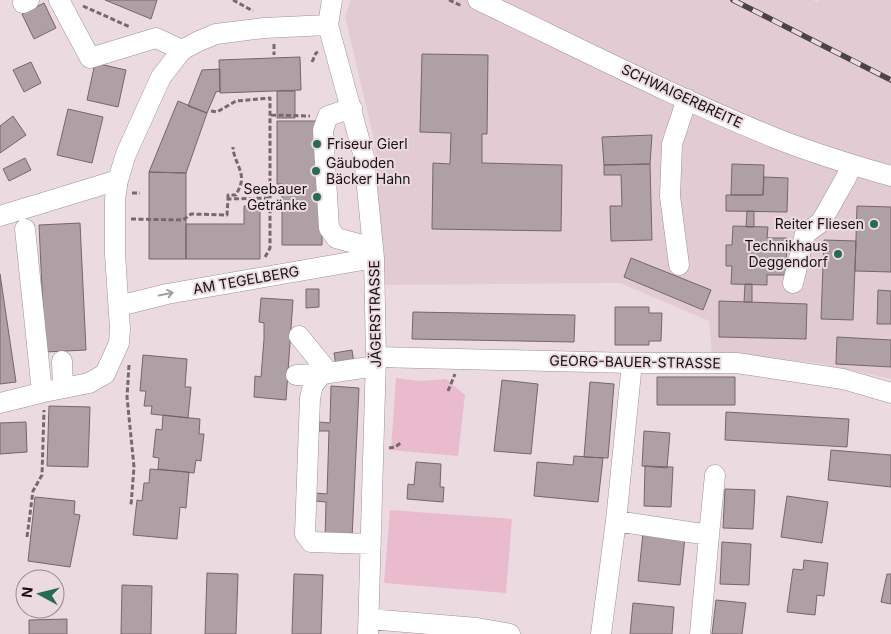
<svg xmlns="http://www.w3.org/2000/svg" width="891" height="634" viewBox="0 0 891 634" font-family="Inter,sans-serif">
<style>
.built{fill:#e3cbd4}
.green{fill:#eabbcd}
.building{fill:#afa0a5;stroke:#74666b}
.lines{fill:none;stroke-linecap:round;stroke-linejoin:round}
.minor-casing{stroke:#9f9096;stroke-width:21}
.path{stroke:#756b6f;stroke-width:3;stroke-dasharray:5 2.5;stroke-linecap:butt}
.minor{stroke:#fff;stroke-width:20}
.rail-casing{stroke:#4b4346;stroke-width:5.5}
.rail{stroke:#ebdbe1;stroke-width:4;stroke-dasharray:11;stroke-linecap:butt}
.oneway{stroke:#a19fa0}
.poi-dot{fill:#286a59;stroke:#ebdbe1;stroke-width:2}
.labels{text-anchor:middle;stroke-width:4;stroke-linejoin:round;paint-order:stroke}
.street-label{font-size:14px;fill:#151012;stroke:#ebdbe1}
.poi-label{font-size:14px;fill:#151012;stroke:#ebdbe1;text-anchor:end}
</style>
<rect width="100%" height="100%" fill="#ebdbe1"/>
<!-- built -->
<path class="built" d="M351 0H813L818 2 819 0H891V379L817 363 712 353 709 321 620 283 385 285 374 140 345 16Z"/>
<!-- green -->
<path class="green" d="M396 378 419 381 446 379 465 395 458 456 391 450Z
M390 510 512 519 506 593 384 583Z"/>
<!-- building -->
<path class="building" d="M105 0H157L151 19Z
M44 3 56 28 34 39 22 14Z
M422 54 488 55 487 134H482V163L562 165 561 231 432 229 433 163 450 164 451 133 420 132Z
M300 57 301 90 220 93 219 60Z
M31 62 41 83 24 92 13 70Z
M95 63 126 70 118 107 87 100Z
M220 69V91L216 92 207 113 188 106 202 70Z
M277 91H295V118H277Z
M178 101 207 113 186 173 149 172Z
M68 109 103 117 92 163 57 155Z
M13 116 26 135 0 153V126Z
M277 121H319L322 184V245H282V184H277Z
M652 135 650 164 604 165 602 137Z
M25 158 31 170 9 181 3 169Z
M650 164 652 240 611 241 610 206H622L621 175H604V165Z
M732 164 764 165 763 195H731Z
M149 172 186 173V259H149Z
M764 177 788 178 787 212 726 211V195H763Z
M244 206 260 207V259H186V224H244Z
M857 206 891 207V272L855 271Z
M747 211H754V227H746Z
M80 223 86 350 45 352 39 225Z
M733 226 768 227 767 238H787L786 275H767V285L731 284 732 266H726V245H732Z
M824 240 856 241 853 320 821 319Z
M631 258 711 290 703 310 624 277Z
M0 274 16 382 0 384Z
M745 284H752V302H744Z
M306 289H319V307L306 308Z
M878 290 891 291V324H877Z
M261 298 293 300 286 400 254 397 255 376 261 377 264 339V323L259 322Z
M719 301 807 304 806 339 719 337Z
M615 307H649V313H662L661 341H649V345H615Z
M413 312 575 315 574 342 412 339Z
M837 337 891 340V367L836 364Z
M352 350 354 363 336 366 334 353Z
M143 355 187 359 185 387H191L188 418 151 414 152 406H144L146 391H140Z
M657 377H735V405H657Z
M502 380 538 384 531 454 494 451Z
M590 382 614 384 608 458 584 457Z
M331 386 359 388 352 539 325 538 326 502 315 501 316 493 327 494 329 431H319V422L330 423Z
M49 406 90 407 88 467 47 466Z
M726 412 849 419 847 447 725 440Z
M163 415 200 419 199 434H204L201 461 196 460 194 473 158 469 159 458 153 457 156 429 162 430Z
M26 422 27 452 0 454V423Z
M644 431 670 433 667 468 642 466Z
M831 450 891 455V487L828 480Z
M574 456 603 458 598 502 534 496 537 462 573 465Z
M416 462 441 464 440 487H444L443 502 407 499 408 484 414 485Z
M645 466 673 467 671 507 644 506Z
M150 469 189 472 186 508 180 507 177 539 133 535 137 500 142 501 144 483H149Z
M725 489 755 490 753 529 723 528Z
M787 496 828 502 822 543 781 537Z
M35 497 75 501 74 514 80 515 70 567 28 561Z
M643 533 685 537 680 585 638 581Z
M722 542 751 544 749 585 720 584Z
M804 560 828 563 824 596 817 595 815 615 787 612 793 569 803 570Z
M207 573 238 574 236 634H205Z
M294 574 323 575 321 634H292Z
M887 574H891V604L881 602Z
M122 585 152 586 151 634H121Z
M716 600 746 603 742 634H712Z
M633 603 674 607 672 634H630Z
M67 619V634H29V620Z"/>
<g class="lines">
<!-- minor casing -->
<g class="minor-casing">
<path id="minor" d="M59 0 90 58 156 38 182 50
M332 0 328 25 364 157 374 258 376 357 368 634
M478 0C577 47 674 97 775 138 813 153 852 165 891 176
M23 3 29 0
M352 108 328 116 323 130 329 228 336 238 373 248
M0 216 118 180
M25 229 41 383 44 392
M679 265 670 196 672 144 687 99
M793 283 805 234 821 222 847 176 851 165
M119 306 167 294 374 258
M299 336 329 373
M376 357 632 363H737L843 379 891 393
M62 361 63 388
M296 375 322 374
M0 403 44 392 89 383 105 374 119 343 120 329 115 254V199L118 180 126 154 161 77 182 50 199 41 216 34 264 28 328 25
M616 521 632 363
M709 535 715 475
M371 544 311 542 305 534 310 398 313 385 322 374 376 366
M369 619 477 628 510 634
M601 634 616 521 709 535 700 634"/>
</g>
<!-- path -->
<path class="path" d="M233 0 253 11
M449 0 462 6
M83 6 130 27
M274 44V55
M312 62 316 53 318 52
M211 111 217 112 236 101 270 98V248L264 259
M271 115 310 116
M132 193H140
M228 199V195H236C238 191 240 187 241 183 244 171 233 159 233 147
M131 219 183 220 191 214 227 215 228 199 270 198
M129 365 127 397 134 467 131 505
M448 391 455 374
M389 448 395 447 402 442
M27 537 33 491 42 475 44 410"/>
<!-- minor -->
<use href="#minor" class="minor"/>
<!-- rail casing -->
<g class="rail-casing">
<path id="rail" d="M733 0 891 80"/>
</g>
<!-- rail -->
<use href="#rail" class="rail"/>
</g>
<!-- one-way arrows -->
<defs><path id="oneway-shaft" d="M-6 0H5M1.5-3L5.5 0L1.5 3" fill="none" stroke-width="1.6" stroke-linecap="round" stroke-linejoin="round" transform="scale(1.25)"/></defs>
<use class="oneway" href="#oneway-shaft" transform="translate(166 294) rotate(-12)"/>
<!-- markers -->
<g class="poi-dot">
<circle cx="317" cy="144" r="5"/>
<circle cx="316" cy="171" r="5"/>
<circle cx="317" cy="197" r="5"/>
<circle cx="874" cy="224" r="5"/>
<circle cx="838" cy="254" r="5"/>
</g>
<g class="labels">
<!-- street labels -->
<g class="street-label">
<text transform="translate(682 96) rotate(25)" y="5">SCHWAIGERBREITE</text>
<text transform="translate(246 280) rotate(-10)" y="5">AM TEGELBERG</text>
<text transform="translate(375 314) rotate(-91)" y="5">JÄGERSTRASSE</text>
<text transform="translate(635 362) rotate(1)" y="5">GEORG-BAUER-STRASSE</text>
</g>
<!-- poi labels -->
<g class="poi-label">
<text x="327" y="149" text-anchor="start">Friseur Gierl</text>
<text x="326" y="168" text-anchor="start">Gäuboden<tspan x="326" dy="16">Bäcker Hahn</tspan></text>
<text x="307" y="194">Seebauer<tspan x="307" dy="16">Getränke</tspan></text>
<text x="864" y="229">Reiter Fliesen</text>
<text x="828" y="251">Technikhaus<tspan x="828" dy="16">Deggendorf</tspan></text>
</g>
</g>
<!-- north arrow -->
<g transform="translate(40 594) rotate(277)"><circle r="24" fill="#ebdbe1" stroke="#958a8e"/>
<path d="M0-4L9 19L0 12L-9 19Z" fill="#286a59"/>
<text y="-8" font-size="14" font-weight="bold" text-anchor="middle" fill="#151012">N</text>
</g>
</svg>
